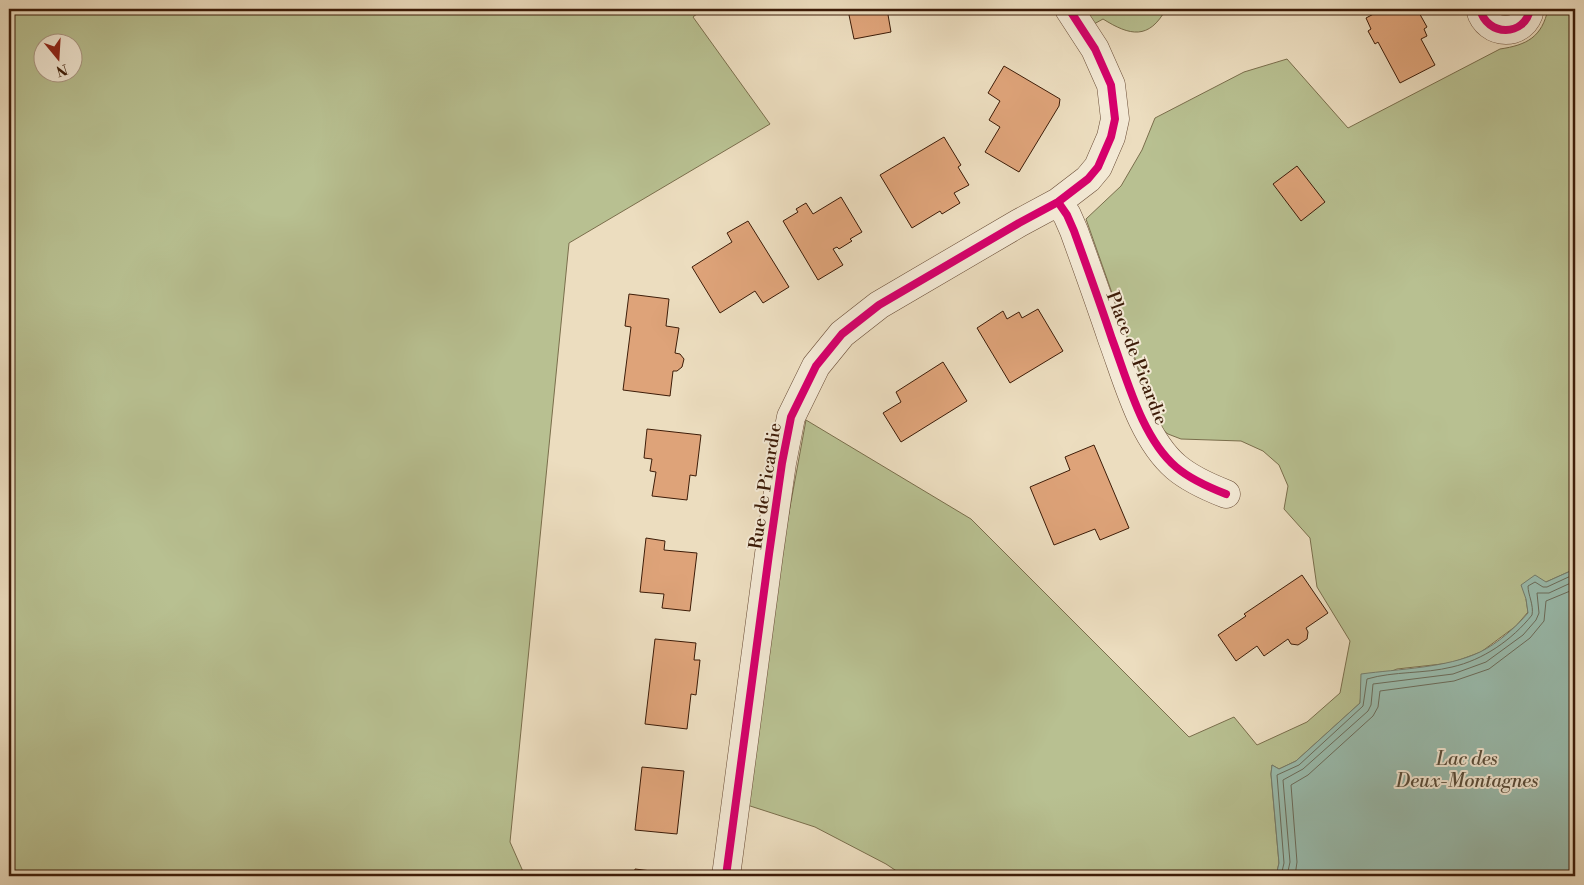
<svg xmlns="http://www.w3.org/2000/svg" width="1584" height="885" viewBox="0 0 1584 885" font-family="'Libre Bodoni',serif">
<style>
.green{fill:#b8c091;stroke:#7a6e4c;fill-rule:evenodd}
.water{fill:#99bcae;stroke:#747c6c}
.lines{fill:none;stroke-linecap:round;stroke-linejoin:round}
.shore{stroke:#6b6c5b;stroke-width:1}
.building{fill:#dea379;stroke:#3d1c08}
.minor-casing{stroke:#694c36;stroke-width:29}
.minor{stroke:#f3e9d5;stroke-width:28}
.cycleway-casing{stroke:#f3e9d5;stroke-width:11}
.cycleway{stroke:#d6006c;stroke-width:8}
.labels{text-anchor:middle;stroke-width:4;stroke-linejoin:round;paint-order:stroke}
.street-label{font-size:18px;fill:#3d1c08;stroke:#f3e9d5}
.water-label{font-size:19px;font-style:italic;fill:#594c3a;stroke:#f3e9d5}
</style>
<rect width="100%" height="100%" fill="#ecddbf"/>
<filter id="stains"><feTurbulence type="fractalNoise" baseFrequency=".004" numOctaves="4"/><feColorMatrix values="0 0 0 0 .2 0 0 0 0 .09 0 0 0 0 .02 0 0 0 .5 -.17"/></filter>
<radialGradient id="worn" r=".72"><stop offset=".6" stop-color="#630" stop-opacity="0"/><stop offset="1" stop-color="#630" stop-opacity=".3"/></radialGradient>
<!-- green -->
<path class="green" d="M9 9H703L693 17 770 124 569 243 510 842 525 876H9ZM42 42H72V72H42Z
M1084 9H1166C1149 40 1130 36 1103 19L1094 24Z
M1548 9H1575V569L1546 582 1526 599 1528 612 1516 626 1481 652 1451 663 1397 669 1362 683 1360 703 1296 761 1279 769 1272 765 1271 774 1279 863 1276 876H904L886 864 815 827 744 804 786 529 806 420 971 519 1189 737 1234 717 1257 745 1307 722 1340 693 1350 641 1317 587 1310 538 1284 509 1288 486 1279 465 1263 451 1241 441 1181 439 1168 434 1159 427 1086 219 1121 186 1142 150 1155 118 1244 72 1287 59 1348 128 1500 49C1527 45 1542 37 1548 9Z"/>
<!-- water -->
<path class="water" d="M1575 569V876H1276L1279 863 1271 774 1272 765 1279 769 1296 761 1360 703 1361 674C1398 669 1447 668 1480 652 1497 644 1516 627 1528 613L1526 599 1521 585 1535 575 1546 582Z"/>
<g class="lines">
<!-- shore -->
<path class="shore" d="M1281 876 1284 863 1277 775 1299 765 1363 706 1367 679C1394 671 1424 674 1452 667 1483 660 1512 640 1532 615 1534 605 1528 595 1528 586L1535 582 1543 587H1547L1575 574
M1287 876 1290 862 1283 780 1303 769 1368 711 1371 705 1373 684 1453 674 1486 662 1523 635 1536 620 1539 613 1537 593H1549L1575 581
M1295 876 1297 862 1291 785 1308 775 1373 716 1378 707 1380 691 1454 681 1489 669 1530 638 1544 621 1546 601 1575 589"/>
</g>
<!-- building -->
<path class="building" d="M845 9H887L891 32 854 39 849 15Z
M1383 9H1417L1427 27 1424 29 1427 36 1421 39 1435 65 1400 83 1378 42 1375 44 1368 31 1371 29 1366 18Z
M1004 66 1060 99 1059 106 1019 172 985 152 1000 127 989 120 1000 101 988 93Z
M944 137 961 165 958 167 969 185 954 193 960 203 942 214 940 211 912 228 880 175Z
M1297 166 1325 202 1301 221 1273 184Z
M841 197 862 232 850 239 852 241 839 249 837 247 833 249 843 265 818 280 783 221 798 212 796 209 806 203 813 214Z
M748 221 789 287 763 303 755 291 720 313 692 267 732 242 727 233Z
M629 294 669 299 666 326 679 328 675 353 680 354 684 359 682 367 677 371H673L670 396 623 390 631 327 625 326Z
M1038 309 1063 351 1010 383 977 328 1003 311 1007 319 1019 312 1022 318Z
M943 362 967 401 901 442 883 413 901 402 896 392Z
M647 429 701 435 696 476 690 475 687 500 652 496 656 472 650 471 652 459 644 458Z
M1094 445 1129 528 1100 540 1095 529 1054 545 1030 487 1070 470 1065 457Z
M646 538 665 541 664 550 697 553 690 611 662 608 664 594 640 592Z
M1302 575 1328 613 1306 628 1308 632 1307 639 1298 645 1291 644 1288 639 1264 656 1257 646 1236 661 1218 635 1246 616 1244 614Z
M655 639 696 643 694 660H700L696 695 691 694 687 729 645 724Z
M642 767 684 771 677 834 635 830Z
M635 869 676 874 675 876H634Z"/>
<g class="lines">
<!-- minor casing -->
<g class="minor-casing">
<path id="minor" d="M1480 9C1487 37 1525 37 1530 9
M1058 202 1067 215 1074 231C1087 267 1100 303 1112 339 1127 379 1142 438 1176 467 1190 479 1208 487 1226 494
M726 876 769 554 782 463 791 417 816 366 842 334 879 305 1019 223 1058 202 1088 179 1098 167 1111 137 1115 119 1111 85 1095 49 1069 9"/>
</g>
<!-- minor -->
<use href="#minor" class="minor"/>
<!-- cycleway casing -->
<g class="cycleway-casing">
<path id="cycleway" d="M1480 9C1487 37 1525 37 1530 9
M1058 202 1067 215 1074 231C1087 267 1100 303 1112 339 1127 379 1142 438 1176 467 1190 479 1208 487 1226 494
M726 876 769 554 782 463 791 417 816 366 842 334 879 305 1019 223 1058 202 1088 179 1098 167 1111 137 1115 119 1111 85 1095 49 1069 9"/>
</g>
<!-- cycleway -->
<use href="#cycleway" class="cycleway"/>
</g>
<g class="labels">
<!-- street labels -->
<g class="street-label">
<text transform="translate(1137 358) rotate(69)" y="6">Place de Picardie</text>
<text transform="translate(765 486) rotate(-81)" y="6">Rue de Picardie</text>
</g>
<!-- water labels -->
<g class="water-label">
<text x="1467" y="765">Lac des<tspan x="1467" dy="22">Deux-Montagnes</tspan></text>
</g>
</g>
<!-- margin -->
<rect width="1584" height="885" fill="none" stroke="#ecddbf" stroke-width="30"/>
<rect x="10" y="10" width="1564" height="865" fill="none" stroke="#3d1c08" stroke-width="2.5"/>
<rect x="15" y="15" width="1554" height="855" fill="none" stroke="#3d1c08"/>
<!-- north arrow -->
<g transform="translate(58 58) rotate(162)"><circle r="24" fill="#f3e9d5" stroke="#aa9783"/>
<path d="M0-4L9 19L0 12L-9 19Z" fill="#8f2418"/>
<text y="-8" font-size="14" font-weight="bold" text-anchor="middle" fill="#3d1c08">N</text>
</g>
<rect width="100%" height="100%" filter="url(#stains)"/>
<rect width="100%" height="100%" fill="url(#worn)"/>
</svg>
